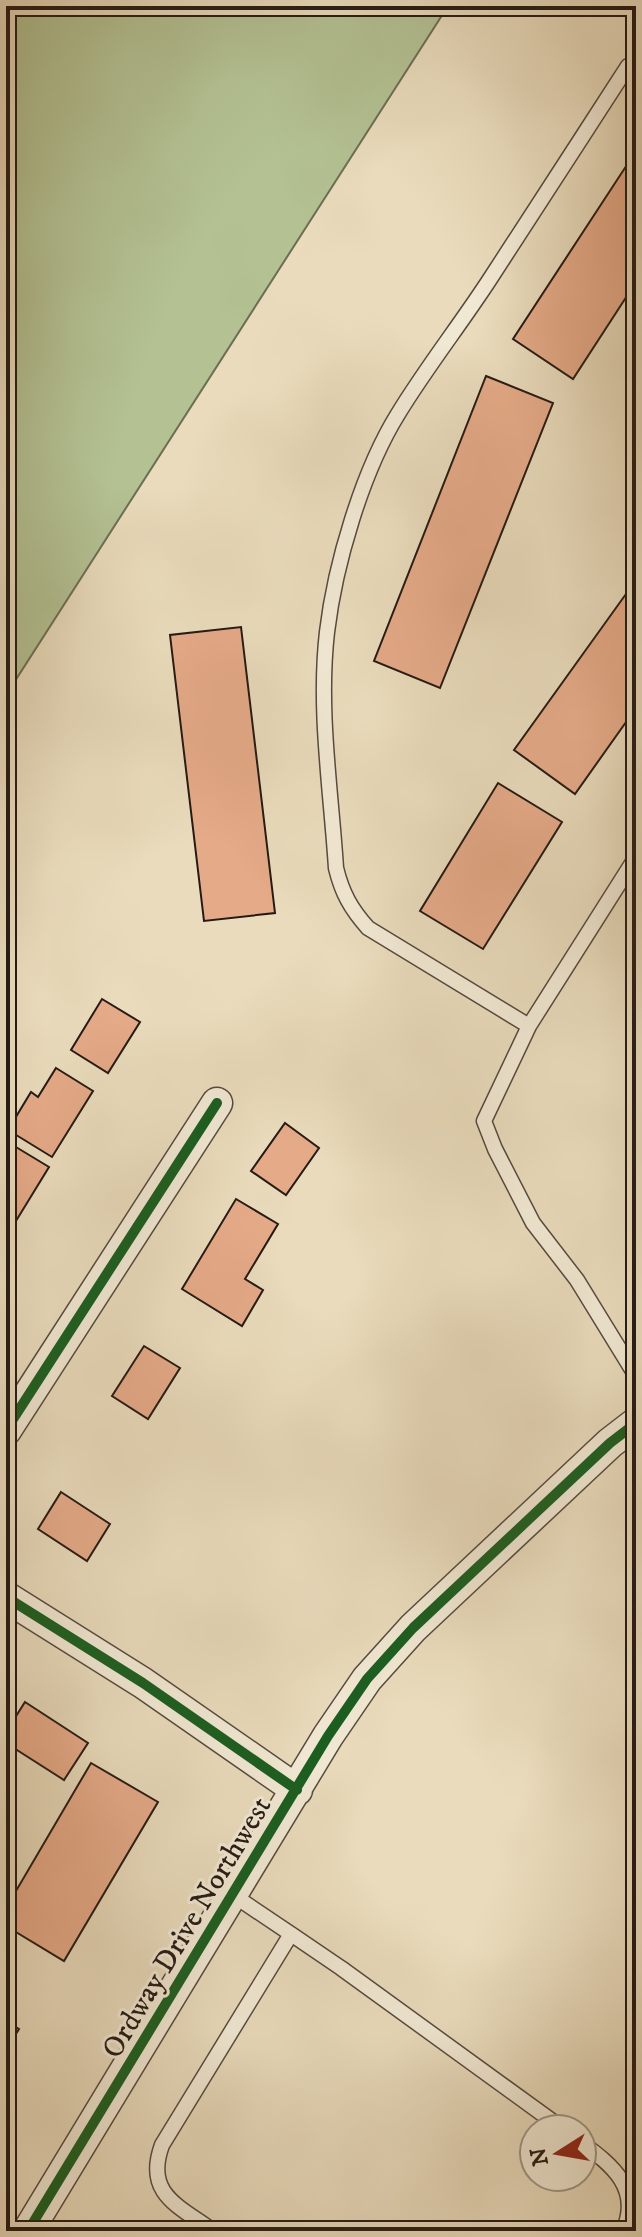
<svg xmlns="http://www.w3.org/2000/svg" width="642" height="2237" viewBox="0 0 642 2237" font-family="'IM FELL DW Pica',serif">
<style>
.green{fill:#b3c193;stroke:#6c6e54;stroke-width:2}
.building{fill:#e5aa88;stroke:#251a15;stroke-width:2}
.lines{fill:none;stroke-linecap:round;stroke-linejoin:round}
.service-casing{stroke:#564a3f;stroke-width:17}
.minor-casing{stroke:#564a3f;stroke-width:33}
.service{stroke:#f1e8d3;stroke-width:14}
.minor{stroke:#f1e8d3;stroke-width:30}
.cycleway-casing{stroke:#f1e8d3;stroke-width:15}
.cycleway{stroke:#1b5e20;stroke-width:10}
.labels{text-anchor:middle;stroke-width:6;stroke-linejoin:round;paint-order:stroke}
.street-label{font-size:30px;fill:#251a15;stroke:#f1e8d3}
</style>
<rect width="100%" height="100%" fill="#e9dbbc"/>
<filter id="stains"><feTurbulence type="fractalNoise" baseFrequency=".0025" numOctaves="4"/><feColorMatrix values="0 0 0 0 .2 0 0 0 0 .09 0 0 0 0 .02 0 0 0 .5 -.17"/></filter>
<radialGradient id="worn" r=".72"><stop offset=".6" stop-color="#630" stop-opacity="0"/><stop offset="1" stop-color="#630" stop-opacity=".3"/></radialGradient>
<!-- green -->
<path class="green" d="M6 6H448L6 695Z"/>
<!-- building -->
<path class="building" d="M636 151V282L573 379 513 339Z
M486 376 553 403 440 688 374 661Z
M636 580V708L575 794 514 750Z
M241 627 275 913 204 921 170 635Z
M498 783 562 822 483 949 420 911Z
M102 999 140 1022 108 1073 71 1050Z
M56 1068 93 1091 52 1157 8 1130 31 1092 38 1097Z
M285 1123 319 1148 286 1195 251 1171Z
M6 1141 49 1167 8 1234 6 1233Z
M236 1199 278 1224 245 1279 263 1290 242 1326 182 1289Z
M144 1346 180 1368 148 1419 112 1396Z
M61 1492 110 1524 87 1561 38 1529Z
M25 1702 88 1743 64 1780 6 1743V1732Z
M91 1763 158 1802 64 1961 6 1926V1908Z
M6 2021 19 2029 6 2050Z"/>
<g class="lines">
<!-- service casing -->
<g class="service-casing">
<path id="service" d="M636 857 529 1026 484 1121 495 1149 533 1223 577 1280 636 1376
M529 1026 368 928C351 909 342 893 336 868 331 790 318 710 327 632 335 565 362 472 398 414 426 368 460 325 490 279 536 209 582 137 628 66
M233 1895 291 1934
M582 2143C612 2165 642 2189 623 2231
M213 2231C179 2206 144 2194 162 2145L291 1934 341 1968 563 2129"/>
</g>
<!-- minor casing -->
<g class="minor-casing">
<path id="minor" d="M6 1430 217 1103
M6 1597 143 1683 297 1790
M28 2231 328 1736 367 1679 413 1628 610 1443 636 1423"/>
</g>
<!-- service -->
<use href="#service" class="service"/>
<!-- minor -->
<use href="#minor" class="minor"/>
<!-- cycleway casing -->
<g class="cycleway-casing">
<path id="cycleway" d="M6 1430 217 1103
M6 1597 143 1683 297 1790
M28 2231 328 1736 367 1679 413 1628 610 1443 636 1423"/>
</g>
<!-- cycleway -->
<use href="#cycleway" class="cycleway"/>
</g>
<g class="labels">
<!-- street labels -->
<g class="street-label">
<text transform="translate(186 1927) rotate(-59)" y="10">Ordway Drive Northwest</text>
</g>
</g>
<!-- margin -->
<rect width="642" height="2237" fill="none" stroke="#e9dbbc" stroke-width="32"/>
<rect x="8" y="8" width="626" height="2221" fill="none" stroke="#251a15" stroke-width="4"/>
<rect x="16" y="16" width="610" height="2205" fill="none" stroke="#251a15" stroke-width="2"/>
<!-- north arrow -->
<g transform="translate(558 2153) rotate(259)"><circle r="38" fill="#f1e8d3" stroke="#9f9687" stroke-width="2"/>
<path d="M0-6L14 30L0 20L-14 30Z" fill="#8f2418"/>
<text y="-12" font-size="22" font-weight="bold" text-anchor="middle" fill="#251a15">N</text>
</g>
<rect width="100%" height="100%" filter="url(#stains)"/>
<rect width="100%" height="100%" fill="url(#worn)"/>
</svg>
